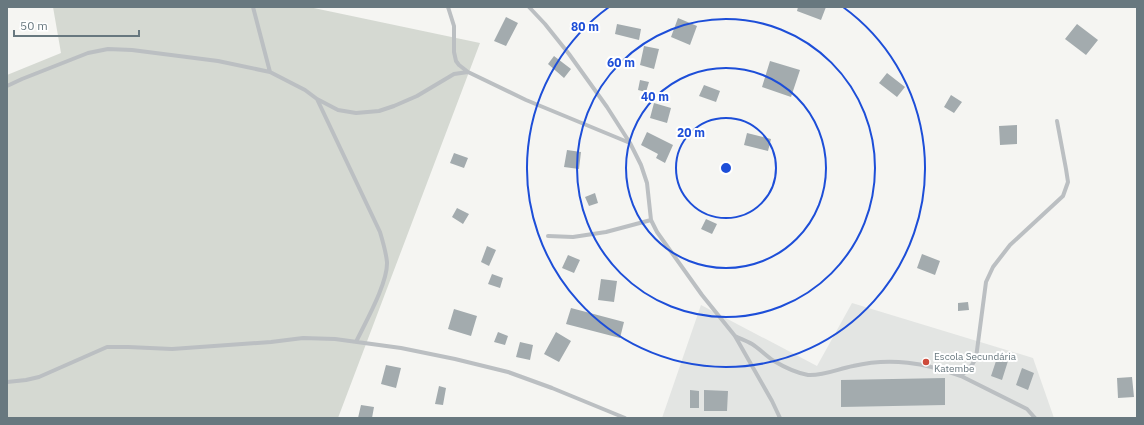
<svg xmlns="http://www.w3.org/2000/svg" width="1144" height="425" viewBox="0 0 1144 425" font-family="'IBM Plex Sans',sans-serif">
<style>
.built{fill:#e3e5e3}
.green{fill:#d5d9d2}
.building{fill:#a3abae}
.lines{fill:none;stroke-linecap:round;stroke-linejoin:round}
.street{stroke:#bbbfc2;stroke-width:4}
.ring{fill:none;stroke:#1d4ed8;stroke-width:2}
.poi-dot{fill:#cd4b3b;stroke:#fff;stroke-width:1.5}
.labels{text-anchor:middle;stroke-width:4;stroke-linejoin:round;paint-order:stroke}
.poi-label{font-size:10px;fill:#68787f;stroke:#fff;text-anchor:start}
.centre{fill:#1d4ed8;stroke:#fff;stroke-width:2}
.ring-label{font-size:12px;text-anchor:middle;font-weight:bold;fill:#1d4ed8;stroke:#fff;stroke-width:4;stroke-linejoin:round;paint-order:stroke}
</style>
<rect width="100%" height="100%" fill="#f5f5f2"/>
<!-- built -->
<path class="built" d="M852 303 1033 358 1054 418H662L701 305 817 366Z"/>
<!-- green -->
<path class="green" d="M53 7H309L480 43 338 418H7V75L61 53Z"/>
<!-- building -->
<path class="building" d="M798 7H826L821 20 797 11Z
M506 17 518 23 506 46 494 41Z
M678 18 697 26 690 45 671 37Z
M617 24 641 29 639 40 615 34Z
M1077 24 1098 40 1086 55 1065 39Z
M644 46 659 49 654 69 640 65Z
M554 56 571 69 564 78 548 64Z
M770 61 800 70 791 97 762 87Z
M887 73 905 87 897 97 879 83Z
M640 80 649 82 646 92 638 90Z
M704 85 720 91 716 102 699 96Z
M951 95 962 102 954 113 944 107Z
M654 103 671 108 667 123 650 118Z
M1017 125V144L1000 145 999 126Z
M647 132 673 145 665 163 656 158 658 154 641 145Z
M747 133 771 139 768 151 744 145Z
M567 150 581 152 579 169 564 167Z
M454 153 468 158 464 168 450 163Z
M595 193 598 203 589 206 585 197Z
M457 208 469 214 463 224 452 217Z
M706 219 717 224 712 234 701 229Z
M487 246 496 250 489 266 481 262Z
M922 254 940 261 935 275 917 268Z
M568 255 580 260 574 273 562 268Z
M492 274 503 278 500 288 488 284Z
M601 279 617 281 614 302 598 300Z
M968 302 969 310 958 311V303Z
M571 308 624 322 620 338 566 324Z
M454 309 477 316 471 336 448 329Z
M498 332 508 336 505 345 494 342Z
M556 332 571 341 559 362 544 354Z
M520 342 533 345 530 360 516 357Z
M997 358 1008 361 1002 380 991 376Z
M386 365 401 368 396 388 381 384Z
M1022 368 1034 373 1028 390 1016 385Z
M1132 377 1134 397 1118 398 1117 378Z
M945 378V405L841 407V380Z
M439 386 446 388 443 405 435 404Z
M690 390 699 391V408H690Z
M704 390 728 391 727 411H704Z
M361 405 374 407 372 418H358Z"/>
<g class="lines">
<!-- street -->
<path class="street" d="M253 7 270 72
M448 7 454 26V52L456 61 459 65 468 72
M529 7 545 24 569 54 607 107 630 143 641 165 647 183 651 220 657 232 702 295 735 336 772 401 780 418
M7 86 22 79 88 53 108 49 132 50 218 61 270 72 305 90 317 99 338 110 356 113 379 111 394 106 417 96 454 74 468 72 526 100 630 143
M317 99 380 232C383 242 386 252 387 262 388 283 365 323 356 342
M548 236 573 237 606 232 651 220
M735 336C741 339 747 341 752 344 760 349 766 356 774 361 784 367 797 373 808 375 823 376 838 369 853 366 891 357 925 363 961 376L972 365 976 358 986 282 993 267 1010 245 1063 196 1068 182 1066 169 1057 121
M961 376 1027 409 1035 418
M7 382 26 380 39 377 107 347H128L172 349 271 342 303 338 335 339 401 348 455 359 508 372 552 388 625 418"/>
</g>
<!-- distance rings -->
<g class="ring">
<circle cx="726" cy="168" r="50"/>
<circle cx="726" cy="168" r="100"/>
<circle cx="726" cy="168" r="149"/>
<path d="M843 7A199 199 0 1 1 609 7"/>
</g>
<!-- markers -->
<circle class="poi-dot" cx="926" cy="362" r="4"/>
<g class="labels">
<!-- poi labels -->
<g class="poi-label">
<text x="934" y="360">Escola Secundária<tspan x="934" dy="12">Katembe</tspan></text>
</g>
</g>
<circle cx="726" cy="168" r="6" class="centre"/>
<g class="ring-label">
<text x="585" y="31">80 m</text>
<text x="621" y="67">60 m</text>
<text x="655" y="101">40 m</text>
<text x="691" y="137">20 m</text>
</g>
<!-- border -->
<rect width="1144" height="425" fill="none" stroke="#68787f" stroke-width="16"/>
<!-- scale -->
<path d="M14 30v6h125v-6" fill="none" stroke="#68787f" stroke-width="2"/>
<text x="20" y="30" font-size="12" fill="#68787f" stroke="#ffffff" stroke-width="3" paint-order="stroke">50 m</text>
</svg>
